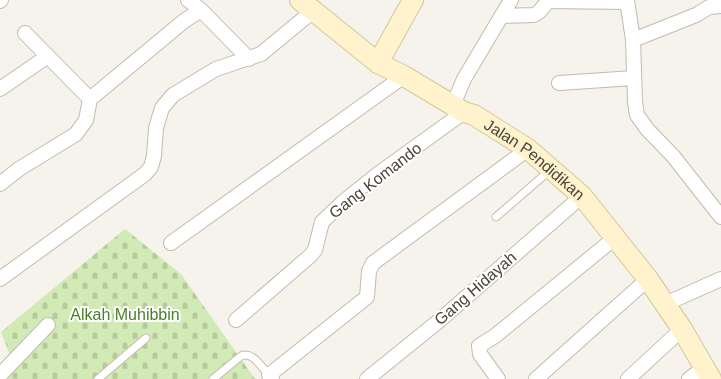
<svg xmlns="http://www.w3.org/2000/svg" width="721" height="379" viewBox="0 0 721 379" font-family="Helvetica,sans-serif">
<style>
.cemetery{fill:url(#cemetery-stones)}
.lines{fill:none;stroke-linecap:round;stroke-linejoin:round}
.lane-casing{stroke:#c2bbae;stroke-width:9}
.street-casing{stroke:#c2bbae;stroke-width:16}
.secondary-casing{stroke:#d6c79b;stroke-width:22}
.lane{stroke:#fff;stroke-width:7}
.street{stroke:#fff;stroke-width:14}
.secondary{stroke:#fff3cd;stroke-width:20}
.labels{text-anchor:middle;stroke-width:4;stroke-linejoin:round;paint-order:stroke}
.street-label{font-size:16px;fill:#4b4439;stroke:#fff}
.park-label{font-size:16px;fill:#4a7f2a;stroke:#fff}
</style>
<defs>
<pattern id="cemetery-stones" width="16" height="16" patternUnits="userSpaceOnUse" patternTransform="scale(1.25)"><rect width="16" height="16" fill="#d2eab5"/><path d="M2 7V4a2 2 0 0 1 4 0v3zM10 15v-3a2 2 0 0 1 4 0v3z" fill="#b6ca9c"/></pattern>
</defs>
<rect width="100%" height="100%" fill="#f6f3ec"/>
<!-- cemetery -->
<path class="cemetery" d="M125 229 181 274 255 379H0L11 358 1 332Z"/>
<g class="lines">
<!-- lane casing -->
<g class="lane-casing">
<path id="lane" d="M496 217 549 171
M98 379 146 338
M213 379 241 356C253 351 261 367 269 375"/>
</g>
<!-- street casing -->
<g class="street-casing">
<path id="street" d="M188 0 201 10 249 59
M627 0 633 40 635 102 637 115 647 129 673 156 721 217
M0 1 1 0
M548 1 627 2
M502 16 534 15 539 12 549 0
M25 33 90 99
M633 40 696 15 709 7 721 6
M559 83 634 78
M0 89 48 56
M453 105 464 79 511 0
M0 184 19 169 76 134 86 120 90 99 184 21 201 10
M171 243 404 76
M0 279 145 174 151 167 154 156 156 128 162 108 173 95 216 69 261 54 313 11
M665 304 721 279
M236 320 310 256 315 250 322 222 343 202 378 174 464 112
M0 375 48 325
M272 379 269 375 367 297 369 271 373 263 528 149
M367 379 440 320 582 196
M498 379 480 354 479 346 495 336 616 237
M536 379 648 279
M628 379 682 329
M689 379 705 367"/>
</g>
<!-- secondary casing -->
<g class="secondary-casing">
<g id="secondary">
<path id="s1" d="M300 0 378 63 404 76 464 112 474 115 528 149 582 196 648 279 682 329 711 379"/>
<path d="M378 63 413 0"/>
</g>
</g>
<!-- lane -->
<use href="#lane" class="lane"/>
<!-- street -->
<use href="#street" class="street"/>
<!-- secondary -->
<use href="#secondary" class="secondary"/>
</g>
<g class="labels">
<!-- street labels -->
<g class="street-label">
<text dy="6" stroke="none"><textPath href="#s1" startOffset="285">Jalan Pendidikan</textPath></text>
<text transform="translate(375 180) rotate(-38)" y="6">Gang Komando</text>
<text transform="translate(475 288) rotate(-41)" y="6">Gang Hidayah</text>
</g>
<!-- park labels -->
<g class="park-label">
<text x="125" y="320">Alkah Muhibbin</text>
</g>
</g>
</svg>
